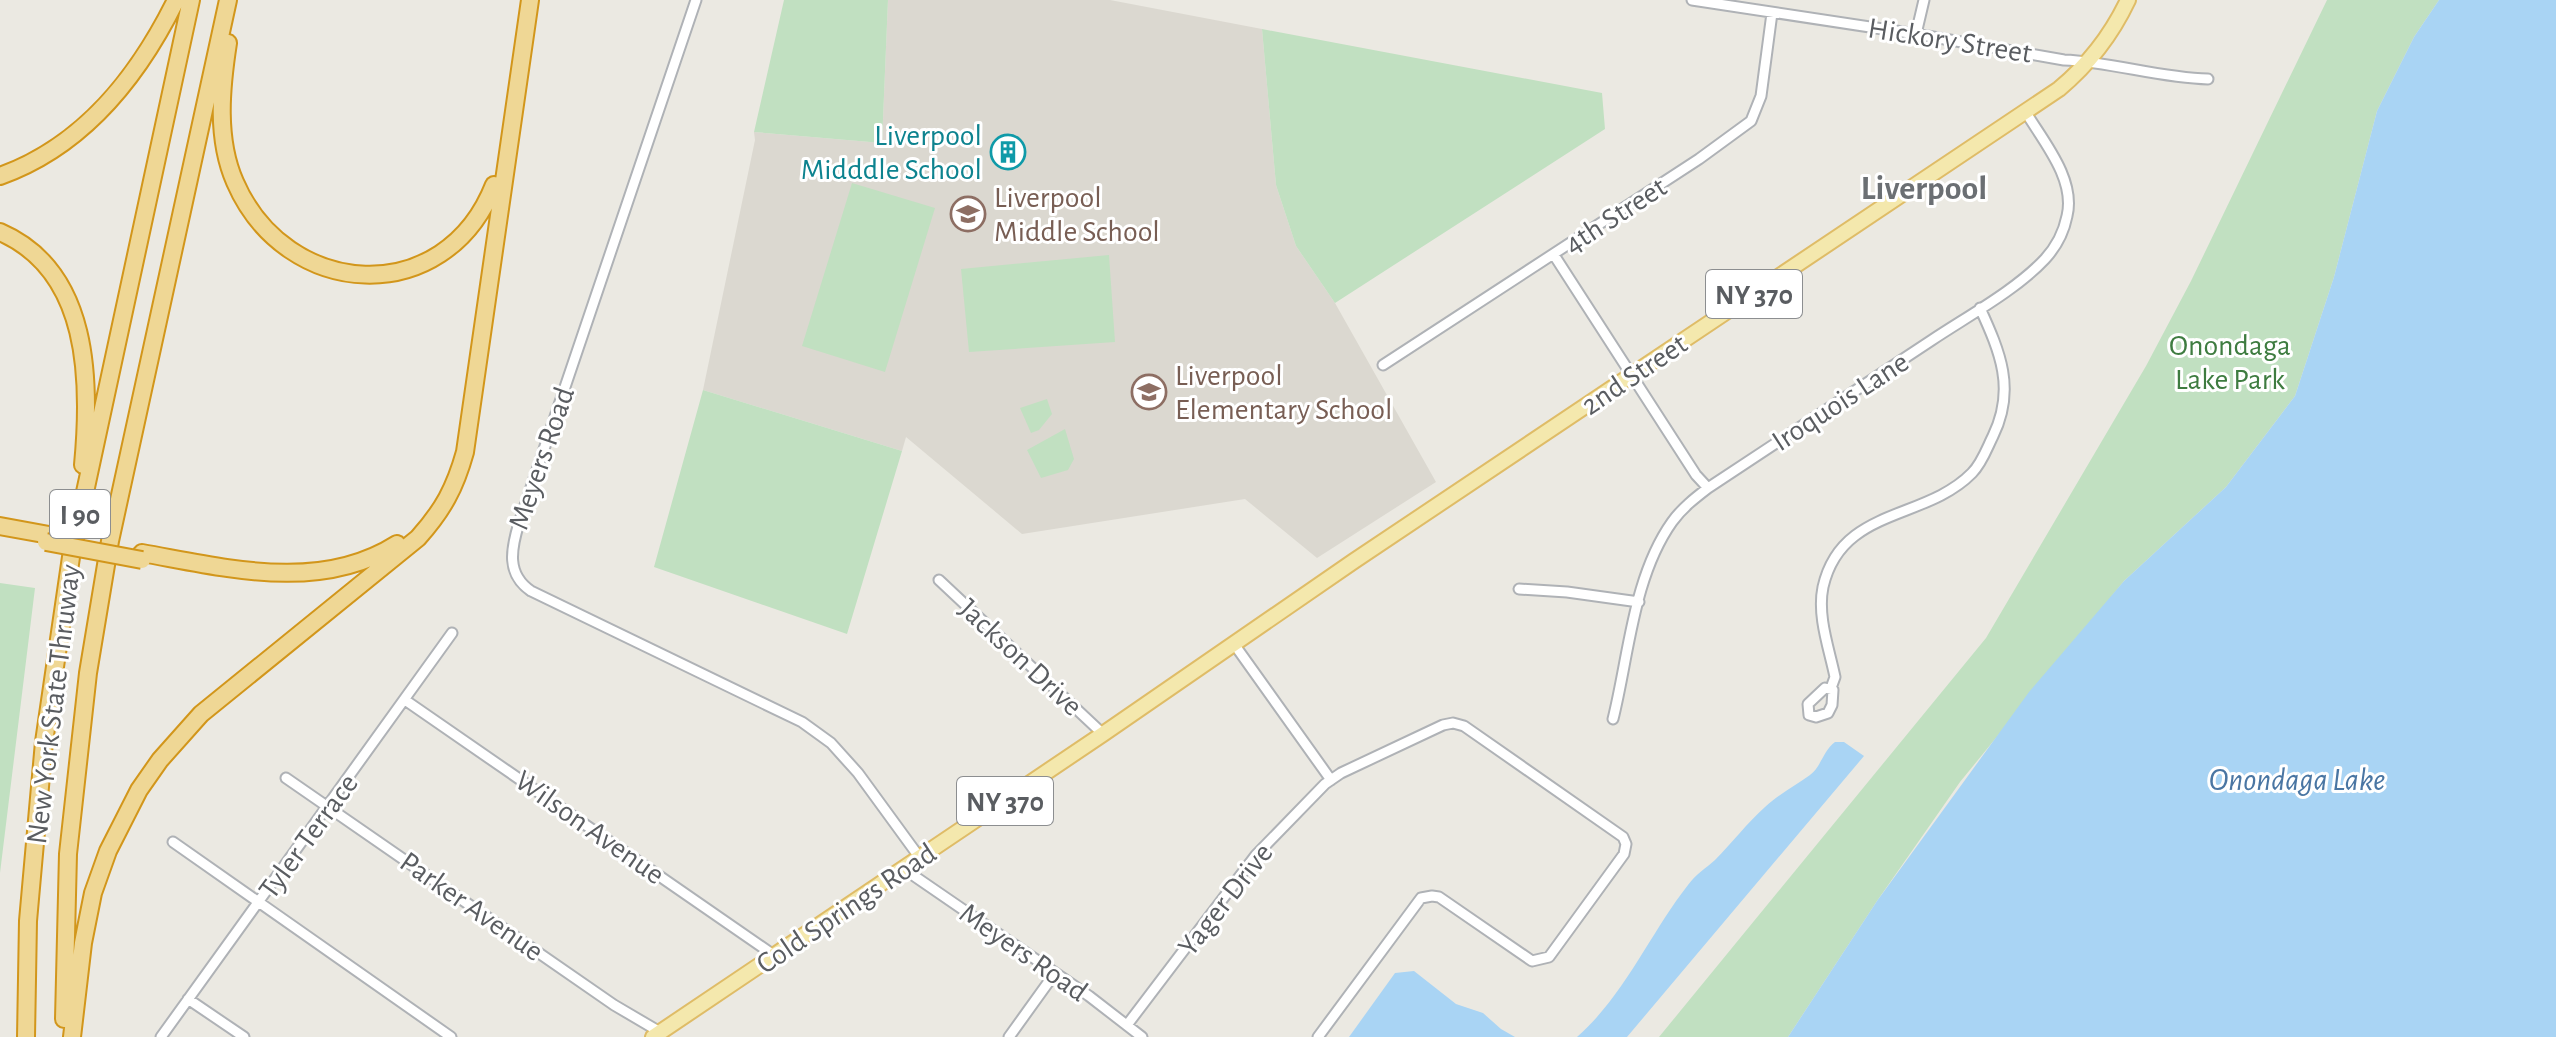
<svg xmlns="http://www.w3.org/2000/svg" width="2556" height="1037" viewBox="0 0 2556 1037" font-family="'Alegreya Sans',sans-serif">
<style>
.education{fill:#dbd8d0}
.green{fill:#c1e0c1}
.water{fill:#a9d4f4}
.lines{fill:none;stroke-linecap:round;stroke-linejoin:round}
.street-casing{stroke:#afb2b6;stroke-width:13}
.primary-casing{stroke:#dfbc67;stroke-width:18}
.highway-casing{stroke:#d2961b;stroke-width:20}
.street{stroke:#fff;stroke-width:9}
.primary{stroke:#f4e8ad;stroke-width:14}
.highway{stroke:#efd795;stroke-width:16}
.highway-bridge-casing{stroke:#d2961b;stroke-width:20;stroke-linecap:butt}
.highway-bridge{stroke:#efd795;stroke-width:16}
.labels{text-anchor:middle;stroke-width:6;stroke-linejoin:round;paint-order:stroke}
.shield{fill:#fff;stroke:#8c8e90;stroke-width:2}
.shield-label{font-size:28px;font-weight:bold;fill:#5a5d61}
.street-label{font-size:30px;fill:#5a5d61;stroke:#fff}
.culture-label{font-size:30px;fill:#0d838f;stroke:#fff;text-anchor:end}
.education-label{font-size:30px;fill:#785e54;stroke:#fff;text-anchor:start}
.park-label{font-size:30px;fill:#3e7c40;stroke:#fff}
.water-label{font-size:32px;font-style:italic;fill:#4a76a3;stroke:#fff}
.quarter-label{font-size:34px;font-weight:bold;fill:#6b6f73;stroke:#fff}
</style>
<rect width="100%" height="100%" fill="#ebe9e2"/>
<!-- education -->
<path class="education" d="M888 0H1110L1262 29 1276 185 1296 246 1335 303 1436 482 1317 558 1245 499 1022 534 906 437 902 451 703 390 755 140 754 132 882 143Z"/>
<!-- green -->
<path class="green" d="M784 0H888L882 143 754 132Z
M2327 0H2439L2414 37 2377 111 2334 277 2295 396 2226 487 2124 581 1960 782 1877 901 1788 1037H1659L1986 638 2146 366 2191 281Z
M1262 29 1602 93 1605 129 1335 303 1296 246 1276 185Z
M852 183 935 208 885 372 802 346Z
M1109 255 1115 342 969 352 961 269Z
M703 390 902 451 847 634 654 567Z
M1047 399 1052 414 1039 430 1031 433 1020 408Z
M1065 429 1074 459 1068 470 1041 478 1027 450Z
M0 583 35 588 0 873Z"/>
<!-- water -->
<path class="water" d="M2439 0H2556V1037H1788L1877 901 2029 692 2124 581 2226 487 2295 396 2334 277 2377 111 2414 37Z
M1835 742H1844L1864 756 1627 1037H1577C1624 996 1651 932 1688 885 1695 875 1706 868 1715 860 1732 843 1747 823 1765 807 1779 794 1795 786 1810 775 1821 767 1823 751 1835 742Z
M1414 971 1456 1004 1483 1013 1501 1029 1515 1037H1349L1395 973Z"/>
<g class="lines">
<!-- street casing -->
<g class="street-casing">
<path id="street" d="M696 0 519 523C511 549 506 574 531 591L802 722 831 743 858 773 920 858
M1692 0 1916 34 2064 60C2113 62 2159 78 2208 79
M1916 34 1924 0
M1554 255 1696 475 1708 488
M1383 365 1699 159 1751 121 1761 96 1772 13
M939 580 1103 734
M1519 589 1567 592 1639 602
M1234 644 1331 780
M1825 688 1833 690 1832 705 1828 713 1816 717 1809 715 1808 704Z
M1831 688 1835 677C1829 648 1817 616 1823 587 1841 507 1925 521 1972 473 1982 463 1987 448 1993 436 2016 389 2000 352 1980 308
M405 700 775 956
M1613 719C1629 655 1633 577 1672 522 1682 508 1695 498 1708 488 1783 439 1857 389 1932 340 1968 316 2016 290 2045 259 2056 247 2064 231 2067 216 2076 179 2043 141 2025 111
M286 778 614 1005 660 1032
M173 842 451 1037
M904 869 1089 996 1142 1037
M188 999 244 1037
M1127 1025 1256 855 1325 784 1341 773 1443 725 1453 723 1464 726 1623 837 1626 844 1624 854 1549 957 1532 961 1439 897 1432 896 1421 898 1318 1037
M161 1037 452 633
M1009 1037 1055 973"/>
</g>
<!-- primary casing -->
<g class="primary-casing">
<path id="primary" d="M653 1037 1103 734 1354 561 2059 89C2089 64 2111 36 2128 0"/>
</g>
<!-- highway casing -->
<g class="highway-casing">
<path id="highway" d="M228 43C221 88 216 139 235 182 286 300 445 310 494 185
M0 176C84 146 138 77 176 0
M0 232C90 271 91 381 83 465
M0 526 49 535
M142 553C227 568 320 593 397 544
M64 1019 68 854 88 673 110 541 228 0
M26 1037 28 921 44 742 71 557 191 0
M72 1037 83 943 93 893 108 851 139 790 160 760 201 714 418 538C443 510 455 488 465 452L530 0"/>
</g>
<!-- street -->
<use href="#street" class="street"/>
<!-- primary -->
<use href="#primary" class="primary"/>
<!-- highway -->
<use href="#highway" class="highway"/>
<!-- highway-bridge casing -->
<g class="highway-bridge-casing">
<path id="highway-bridge" d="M46 542 142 560"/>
</g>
<!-- highway-bridge -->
<use href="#highway-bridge" class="highway-bridge"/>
</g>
<!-- icons -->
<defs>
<g id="building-ring" transform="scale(1.8)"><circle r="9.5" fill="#fff" stroke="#0f9aa8" stroke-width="1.5"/><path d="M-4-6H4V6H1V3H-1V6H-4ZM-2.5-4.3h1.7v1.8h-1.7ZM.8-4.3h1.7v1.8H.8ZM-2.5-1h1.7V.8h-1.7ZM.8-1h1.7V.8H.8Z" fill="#0f9aa8"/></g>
<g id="school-ring" transform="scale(1.8)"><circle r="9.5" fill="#fff" stroke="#8d6e63" stroke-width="1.5"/><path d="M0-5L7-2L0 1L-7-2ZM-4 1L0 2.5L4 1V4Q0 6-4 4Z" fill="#8d6e63"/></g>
</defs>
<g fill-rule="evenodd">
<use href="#building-ring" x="1008" y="152"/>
<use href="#school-ring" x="968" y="214"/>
<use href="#school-ring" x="1149" y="392"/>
</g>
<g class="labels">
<!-- shield labels -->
<g class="shield">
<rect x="1706" y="270" width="96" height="48" rx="6"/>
<rect x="50" y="490" width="60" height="48" rx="6"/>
<rect x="957" y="777" width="96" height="48" rx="6"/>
</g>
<g class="shield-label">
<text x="1754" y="304">NY 370</text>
<text x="80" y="524">I 90</text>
<text x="1005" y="811">NY 370</text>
</g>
<!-- street labels -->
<g class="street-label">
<text transform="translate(1950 40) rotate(9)" y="10">Hickory Street</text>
<text transform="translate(1615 215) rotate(-33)" y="10">4th Street</text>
<text transform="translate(1634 374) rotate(-34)" y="10">2nd Street</text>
<text transform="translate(1840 401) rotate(-33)" y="10">Iroquois Lane</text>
<text transform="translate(541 458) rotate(-71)" y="10">Meyers Road</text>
<text transform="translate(1021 657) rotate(43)" y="10">Jackson Drive</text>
<text transform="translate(53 704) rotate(-83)" y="10">New York State Thruway</text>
<text transform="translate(590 827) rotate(35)" y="10">Wilson Avenue</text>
<text transform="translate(308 836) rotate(-54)" y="10">Tyler Terrace</text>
<text transform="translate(1225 899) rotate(-52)" y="10">Yager Drive</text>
<text transform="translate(472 906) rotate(35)" y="10">Parker Avenue</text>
<text transform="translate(846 908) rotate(-34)" y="10">Cold Springs Road</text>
<text transform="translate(1024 952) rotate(35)" y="10">Meyers Road</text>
</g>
<!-- culture labels -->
<g class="culture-label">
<text x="982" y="145">Liverpool<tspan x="982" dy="34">Midddle School</tspan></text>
</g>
<!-- education labels -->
<g class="education-label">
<text x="994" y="207">Liverpool<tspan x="994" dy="34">Middle School</tspan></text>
<text x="1175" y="385">Liverpool<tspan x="1175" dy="34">Elementary School</tspan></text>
</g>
<!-- park labels -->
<g class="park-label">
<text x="2230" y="355">Onondaga<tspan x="2230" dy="34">Lake Park</tspan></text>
</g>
<!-- water labels -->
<g class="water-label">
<text x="2297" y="790">Onondaga Lake</text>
</g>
<!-- quarter labels -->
<g class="quarter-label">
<text x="1924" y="199">Liverpool</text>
</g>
</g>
</svg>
